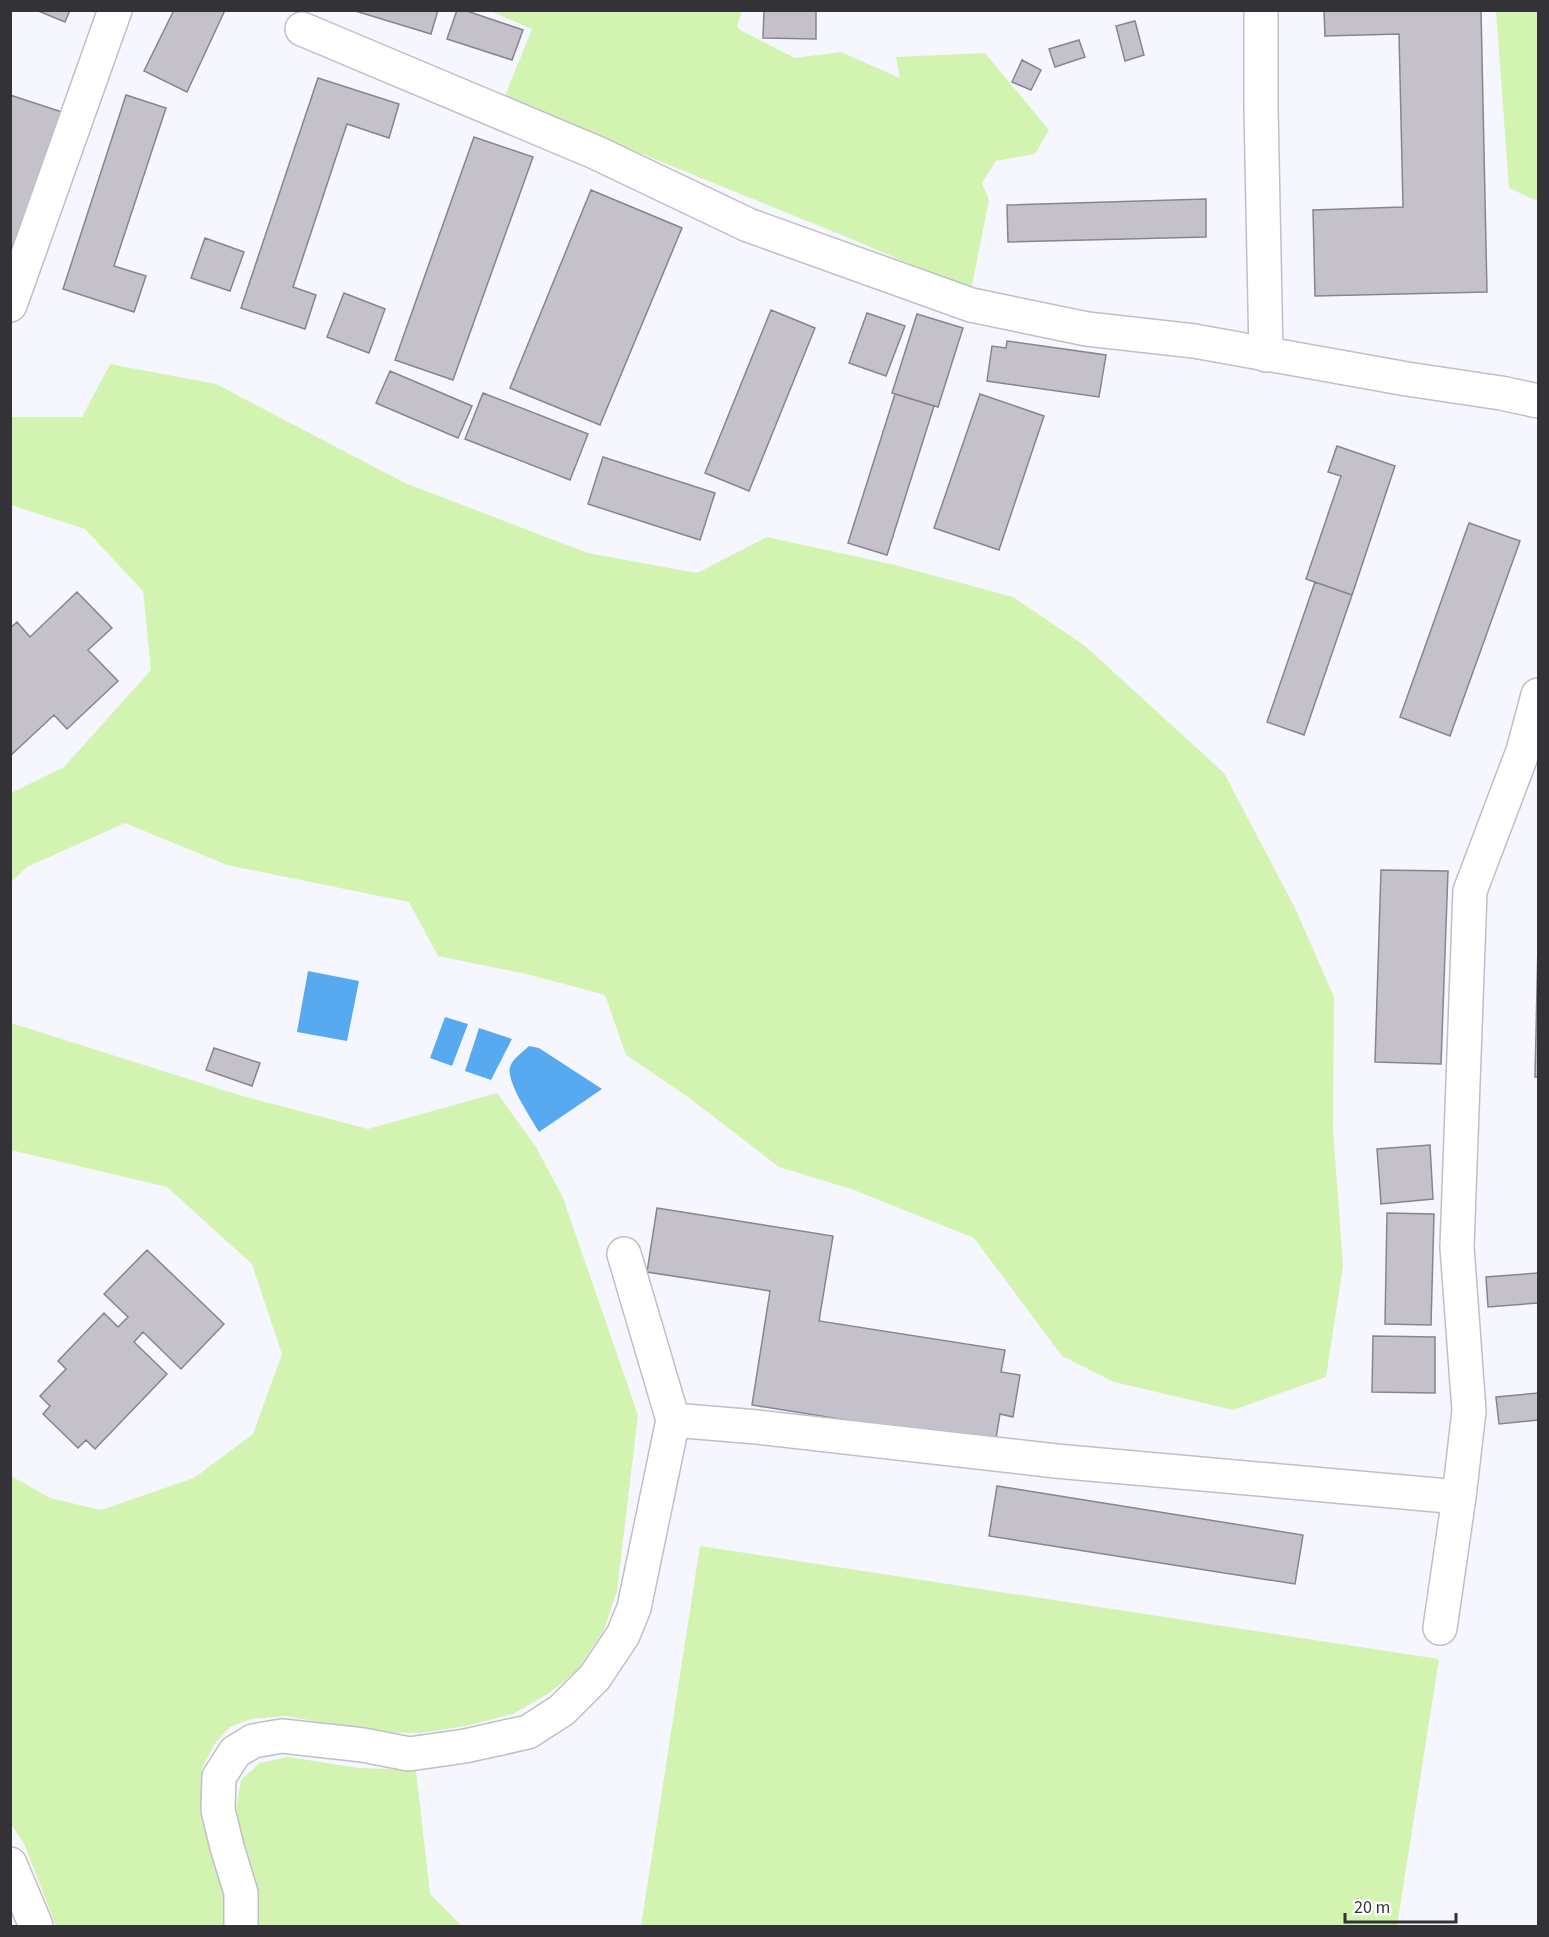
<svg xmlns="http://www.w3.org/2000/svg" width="1549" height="1937" viewBox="0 0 1549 1937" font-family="'Source Sans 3',sans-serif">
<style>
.green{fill:#d2f4b0}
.water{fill:#58aaf0}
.building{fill:#c5c1ca;stroke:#87848c;stroke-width:1.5}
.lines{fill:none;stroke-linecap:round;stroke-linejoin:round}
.minor-casing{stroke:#c0bfc9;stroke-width:36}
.minor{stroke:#fff;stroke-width:33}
</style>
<rect width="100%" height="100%" fill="#f6f6fe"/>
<!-- green -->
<path class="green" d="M490 11H742L737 26 740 30 795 58 841 52 900 78 896 57 985 53 1049 130 1035 154 996 161 982 183 989 200 971 290 849 238 504 98 532 29Z
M1496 11H1538V199L1535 200 1509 188Z
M110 364 216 384 405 483 588 553 697 573 767 537 895 565 1013 597 1084 645 1224 773 1296 910 1334 997 1333 1129 1343 1266 1326 1377 1233 1410 1114 1382 1062 1356 974 1238 854 1190 779 1167 688 1097 626 1055 605 995 531 975 438 956 409 902 227 865 125 823 27 867 11 882V793L64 767 151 670 143 591 85 529 11 505V417H82Z
M11 1023 239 1095 368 1129 497 1093 536 1147 563 1198 638 1415 617 1591 604 1630 577 1671 549 1693 513 1714 466 1726 421 1733 374 1732 286 1716 251 1719 230 1727 216 1742 202 1768 204 1813 223 1874 226 1926H56L24 1844 11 1824V1476L50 1498 101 1510 194 1478 253 1434 282 1354 252 1264 167 1187 11 1150Z
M700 1546 1439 1659 1397 1926H641Z
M288 1757 360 1768 416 1770 430 1894 462 1926H257L255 1896 236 1811 241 1780 260 1763Z"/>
<!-- water -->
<path class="water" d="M308 971 359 981 347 1041 297 1032Z
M445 1017 468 1024 452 1066 430 1058Z
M479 1028 512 1039 491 1080 465 1071Z
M529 1046 539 1048 602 1089 539 1132C531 1118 506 1082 510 1067 513 1058 523 1052 529 1046Z"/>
<!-- building -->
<path class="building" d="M36 10H70L65 22Z
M174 10H225L187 92 144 71Z
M352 10H438L431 34Z
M457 10H464L523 30 512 60 447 39Z
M764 10H816V39L763 38Z
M1324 10H1481L1487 292 1315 296 1313 210 1403 207 1399 34 1325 36Z
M1135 21 1144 55 1125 61 1116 26Z
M1079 40 1085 57 1055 67 1049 49Z
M1022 60 1041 70 1031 90 1012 82Z
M318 78 399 104 389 138 347 124 293 287 316 295 305 329 241 308Z
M10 95 65 113 10 273Z
M126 95 166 108 114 266 146 276 134 312 63 289Z
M474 137 533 157 453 380 395 360Z
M591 190 682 228 600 425 510 388Z
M1206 199V237L1008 242 1007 205Z
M205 238 244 252 230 291 191 278Z
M344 293 385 309 369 353 327 337Z
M771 310 815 328 749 491 705 473Z
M867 313 905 326 886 376 849 363Z
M917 314 963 328 938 407 892 393Z
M1007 341 1106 355 1099 397 987 381 992 346 1006 348Z
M390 371 472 406 458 438 376 403Z
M483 393 588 434 570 480 465 439Z
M895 394 934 406 887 555 848 543Z
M980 394 1044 416 999 550 934 528Z
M1337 446 1395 466 1352 595 1306 579 1341 476 1328 472Z
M603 457 715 493 700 540 588 504Z
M1469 523 1520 541 1450 736 1400 717Z
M1315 582 1352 595 1304 735 1267 722Z
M77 592 112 628 88 650 118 681 67 729 54 715 10 756V628L17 622 30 637Z
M1381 870 1448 871 1441 1064 1375 1062Z
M1538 943V1077H1535Z
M214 1048 260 1063 252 1086 206 1070Z
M1430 1145 1433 1199 1381 1204 1377 1149Z
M657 1208 833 1236 819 1321 1005 1350 1001 1372 1020 1375 1013 1417 1000 1414 995 1444 752 1405 770 1291 647 1272Z
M1387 1213 1434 1214 1431 1325 1385 1324Z
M147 1250 224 1324 181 1369 143 1332 134 1342 167 1374 95 1449 86 1440 78 1448 43 1414 50 1406 40 1396 66 1369 58 1361 104 1313 118 1327 128 1317 104 1294Z
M1538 1273V1303L1488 1307 1486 1277Z
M1373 1336 1435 1337V1393L1372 1392Z
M1538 1393V1420L1499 1424 1496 1397Z
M997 1486 1303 1535 1295 1584 989 1536Z"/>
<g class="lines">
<!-- minor casing -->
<g class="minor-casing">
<path id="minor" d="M1261 10V108L1266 355
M302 29 597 153 748 225 971 305 1087 329 1194 341 1407 379 1501 393 1538 401
M10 305 115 10
M624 1254 673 1420
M1440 1628 1459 1497 1469 1411 1457 1247 1470 891 1523 751 1538 695
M10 1864 36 1926
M241 1926V1893L227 1847 218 1810 219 1777 235 1752 253 1741 282 1736 363 1745 409 1754 465 1746 528 1732 562 1710 595 1677 623 1635 634 1608 673 1420 757 1427 1056 1461 1459 1497"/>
</g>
<!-- minor -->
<use href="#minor" class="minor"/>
</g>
<!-- border -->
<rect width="1549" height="1937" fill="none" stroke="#333337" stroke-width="24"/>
<!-- scale -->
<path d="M1345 1913v9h111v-9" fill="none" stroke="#333337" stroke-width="3"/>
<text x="1354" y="1913" font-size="18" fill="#333337" stroke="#ffffff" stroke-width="4.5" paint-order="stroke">20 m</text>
</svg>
